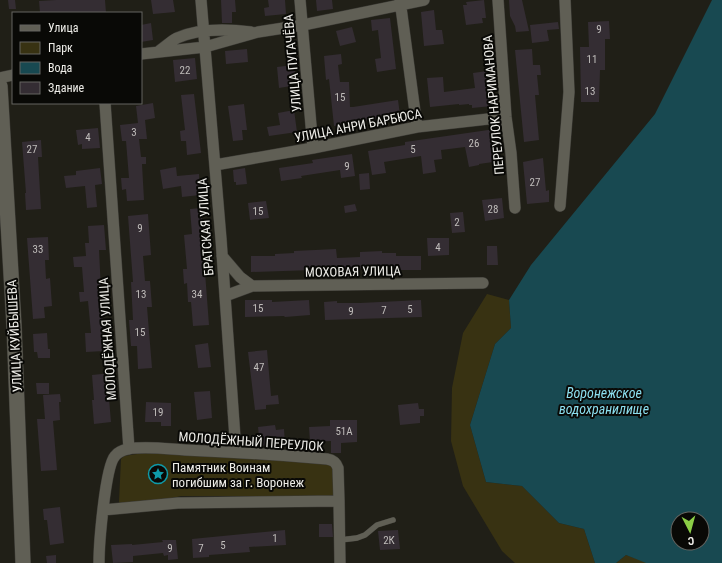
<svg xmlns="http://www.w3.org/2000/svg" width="722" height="563" viewBox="0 0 722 563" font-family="'Roboto Condensed',sans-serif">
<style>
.green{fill:#383212}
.water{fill:#184951;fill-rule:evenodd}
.building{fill:#342d33}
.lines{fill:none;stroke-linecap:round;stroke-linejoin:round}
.service-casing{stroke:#3c3b36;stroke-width:6}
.minor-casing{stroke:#3c3b36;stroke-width:12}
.secondary-casing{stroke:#3c3b36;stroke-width:16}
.service{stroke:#605f55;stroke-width:5.5}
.minor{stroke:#605f55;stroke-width:11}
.secondary{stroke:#605f55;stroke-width:15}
.labels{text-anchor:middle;stroke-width:4;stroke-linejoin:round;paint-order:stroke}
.number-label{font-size:11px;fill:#c0bdbb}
.street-label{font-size:13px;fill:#eeede8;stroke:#090906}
.poi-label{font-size:13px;fill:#eeede8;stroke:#090906;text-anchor:start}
.water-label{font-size:14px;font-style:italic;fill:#8cdfef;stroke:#090906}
</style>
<rect width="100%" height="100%" fill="#201f17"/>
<!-- green -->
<path class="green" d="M487 294 509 300 511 328 495 344 470 425 486 482 522 486 559 523 584 529 595 563H515L502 551 463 486 451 441 452 388 463 333Z
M150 452 222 453 332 465 335 492 333 495 329 496H181L159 501 120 504 119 502 121 459 124 456Z
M626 555 646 562V563H616Z"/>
<!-- water -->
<path class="water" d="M712 0H722V563H646L626 555 616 563H595L584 529 559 523 522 486 486 482 470 425 495 344 511 328 509 300 531 265 655 114ZM678 519H702V543H678Z"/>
<!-- building -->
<path class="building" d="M8 0H15L16 9H9Z
M56 0H105L106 13H40L39 1Z
M151 0H173L175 12 153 14Z
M221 0H235L236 12H232V23H222Z
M268 0H285L286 14 265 16 264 8 269 7Z
M316 0H332L333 9 317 11Z
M484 0 486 18H482L483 23 466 25 463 5H467L466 2Z
M509 0H522L529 31 516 32 515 26 510 16Z
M434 10 436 30H442L444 44 424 46 421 12Z
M390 18 396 69 377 72 375 59 381 58 378 30 372 31 371 20Z
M609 21 610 39H605V70H600L599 102H581L580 47H589L588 22Z
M558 22 559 29 547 30 549 41 532 43 530 25Z
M151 23 153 40 141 42V25Z
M352 27 356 42 340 46 336 31Z
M247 49 248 62 226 64 225 51Z
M532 49 533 65H540L541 75H537L539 95H535L539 140 524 142 515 50Z
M341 54 342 64 338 65 340 82H349L350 107H353L398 100 400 115 334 126 329 79 326 80 324 56Z
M195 58 197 79 175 82 173 60Z
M294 65 297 85 279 88 277 67Z
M487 71 492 106 472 108V105H469V104L459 105V104L430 107 427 78 443 77 444 92 475 88 473 73Z
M194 94 201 153 187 155 186 141H181L180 131 185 130 181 95Z
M153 103 155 118 145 120 147 139H139L141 157H146V164H142L144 200 127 201 126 189 122 190 121 178H129L126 141H122L120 125 138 123 136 106Z
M244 104 247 130H242L243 140 233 141 228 106Z
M294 110 297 132 269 136 267 127 280 125 278 113Z
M98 128 100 148 82 149V144L78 145 76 130Z
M495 129 500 161 479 164V165L469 167 465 147 441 150 442 159 434 160 436 172 423 174 421 156 384 162 386 173 372 175 368 151 405 145V142Z
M41 140 42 157H38L41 209 26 210 25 193H26L22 142Z
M352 154 355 176 341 178 340 170 301 176 302 178 281 181 279 168 313 163 312 160Z
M543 158 546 191 549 190V202L527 204 523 162Z
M176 167 177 176 199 174 200 195 182 197 181 186 163 189 160 170Z
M100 168 102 184 95 185 97 207 87 208 85 186 66 188 64 176 76 175V171Z
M245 168 247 184 236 185V182H234L233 170Z
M369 173 370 189 360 190 359 174Z
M502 198 504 218 485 221 482 200Z
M266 201 269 218 250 220 248 203Z
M355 204 357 211 345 213 344 206Z
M201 208 206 259H204L209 325 193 326 191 302H188L187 283 184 284 183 269H187L184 235 192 234 190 209Z
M463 212 465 232 452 233 450 213Z
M148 214 151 255 143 256 145 281H150L152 307H147L152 368 138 369 137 346H131L129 320H133L131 282H133L128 216Z
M104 225 106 250H99L104 351 86 352 85 333H91L88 301 80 302 79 292H84L82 267H74L73 257 86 256 85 243H89L88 226Z
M48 237 49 260H45L46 279 50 278 52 306 44 307 45 318 33 319 27 238Z
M427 238H449V255L428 256Z
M487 246H497L498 265H487Z
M336 249 337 258 360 257V252L382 251V253H396V256H421V270H373V268L251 272V256H275V254L294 253V251Z
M245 300H272V302L309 300 310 315 285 317 284 316 245 317Z
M421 300 422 317 325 320 324 302 337 301V303H360Z
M47 333 48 349H50V358H38L37 352H34L33 334Z
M208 343 211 367 198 368 195 345Z
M267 350 271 396 278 395 279 404 266 405V409L255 410 248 352Z
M111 373 112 387H108L111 422 94 424 92 400H94L92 375Z
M36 383H49V394H37Z
M210 391 212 418 197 420 194 392Z
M60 394 61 402H59L60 420 53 421 57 470 41 471 37 419H45L43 395Z
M146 402 171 403V426H161V422H145Z
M418 403 419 409H424V416H420V423L400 425 398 405Z
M330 420H357V442L341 443V453H331V441L310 442 309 427 330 426Z
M275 425 276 430 284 429 285 444 260 446 258 427Z
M60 507 64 543 50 545 47 520H44L43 509Z
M319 524H332L333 537H319Z
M285 530 286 545 249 547 250 552 209 555V557L193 558 192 539Z
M398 530 400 549 380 550 378 531Z
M162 540H176L178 559 168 560V555L164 556 163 553 133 556V562L113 563 111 545 132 544V545L163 542Z
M56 555V563H47L46 556Z"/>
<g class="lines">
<!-- service casing -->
<g class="service-casing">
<path id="service" d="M340 540 357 538 365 535 377 525 393 520"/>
</g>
<!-- minor casing -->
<g class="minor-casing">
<path id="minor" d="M201 0 221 239 236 452
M300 0 313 148
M400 0 417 127
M498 0 506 117 511 153 515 208
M159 51C165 47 171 41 177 38 200 28 227 29 251 32
M141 54 205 47 258 32 303 25 424 0
M0 78 13 75
M105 103 129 449
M215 165 313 148 417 127 506 117
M560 206 569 92 565 0
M222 256 240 277 252 286
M225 296 252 286 483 283
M339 501 340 563
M99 563C99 545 105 467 115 456 118 452 123 450 128 449 146 446 167 449 185 450 233 452 280 455 327 459 333 460 336 462 338 468L339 501 178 503 103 510"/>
</g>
<!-- secondary casing -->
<g class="secondary-casing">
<path id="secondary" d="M0 86 14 325 23 563"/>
</g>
<!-- service -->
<use href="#service" class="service"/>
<!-- minor -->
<use href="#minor" class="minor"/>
<!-- secondary -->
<use href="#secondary" class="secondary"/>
</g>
<!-- icons -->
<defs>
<g id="sight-ring" transform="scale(1)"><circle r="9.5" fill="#090906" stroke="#0f9aa8" stroke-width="1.5"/><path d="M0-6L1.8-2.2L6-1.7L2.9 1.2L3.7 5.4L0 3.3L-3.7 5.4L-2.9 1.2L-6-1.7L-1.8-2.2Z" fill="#0f9aa8"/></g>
</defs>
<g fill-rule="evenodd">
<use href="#sight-ring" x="158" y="474"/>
</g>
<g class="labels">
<!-- number labels -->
<g class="number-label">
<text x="599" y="33">9</text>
<text x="592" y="63">11</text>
<text x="185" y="74">22</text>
<text x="590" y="95">13</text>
<text x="340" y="101">15</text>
<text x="134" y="136">3</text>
<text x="88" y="141">4</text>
<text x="474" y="147">26</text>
<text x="32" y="153">27</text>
<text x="413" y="153">5</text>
<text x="347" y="170">9</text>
<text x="535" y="186">27</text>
<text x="493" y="213">28</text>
<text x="258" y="215">15</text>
<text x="457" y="226">2</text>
<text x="140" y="232">9</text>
<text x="438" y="251">4</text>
<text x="38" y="253">33</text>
<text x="141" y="298">13</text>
<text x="197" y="298">34</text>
<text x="258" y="312">15</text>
<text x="410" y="313">5</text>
<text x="384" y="314">7</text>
<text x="351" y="315">9</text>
<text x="140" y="336">15</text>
<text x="259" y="371">47</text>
<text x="158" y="416">19</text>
<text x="344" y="435">51А</text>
<text x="275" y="542">1</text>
<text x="389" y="544">2К</text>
<text x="223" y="549">5</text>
<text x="170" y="552">9</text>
<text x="201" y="552">7</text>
</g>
<!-- street labels -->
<g class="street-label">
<text transform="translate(292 63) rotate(-95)" y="5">УЛИЦА ПУГАЧЁВА</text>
<text transform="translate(493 105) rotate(-95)" y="5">ПЕРЕУЛОК НАРИМАНОВА</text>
<text transform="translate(358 125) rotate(-11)" y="5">УЛИЦА АНРИ БАРБЮСА</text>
<text transform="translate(205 227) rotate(-94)" y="5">БРАТСКАЯ УЛИЦА</text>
<text transform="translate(353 271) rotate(-1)" y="5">МОХОВАЯ УЛИЦА</text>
<text transform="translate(14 336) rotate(-93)" y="5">УЛИЦА КУЙБЫШЕВА</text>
<text transform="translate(107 339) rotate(-94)" y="5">МОЛОДЁЖНАЯ УЛИЦА</text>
<text transform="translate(251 441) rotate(4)" y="5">МОЛОДЁЖНЫЙ ПЕРЕУЛОК</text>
</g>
<!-- poi labels -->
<g class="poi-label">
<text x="172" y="472">Памятник Воинам<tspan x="172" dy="15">погибшим за г. Воронеж</tspan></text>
</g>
<!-- water labels -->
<g class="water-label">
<text x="604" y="398">Воронежское<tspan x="604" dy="16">водохранилище</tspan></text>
</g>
</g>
<!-- legend -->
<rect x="12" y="12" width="130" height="92" fill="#090906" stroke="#656460"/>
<rect x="20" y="25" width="20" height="6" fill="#605f55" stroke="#656460"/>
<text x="48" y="32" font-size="12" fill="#eeede8">Улица</text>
<rect x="20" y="42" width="20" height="12" fill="#383212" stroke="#656460"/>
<text x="48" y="52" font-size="12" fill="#eeede8">Парк</text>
<rect x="20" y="62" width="20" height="12" fill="#184951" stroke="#656460"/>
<text x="48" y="72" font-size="12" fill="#eeede8">Вода</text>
<rect x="20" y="82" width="20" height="12" fill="#342d33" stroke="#656460"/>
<text x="48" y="92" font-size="12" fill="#eeede8">Здание</text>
<!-- north arrow -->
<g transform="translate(690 531) rotate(174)"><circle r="19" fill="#090906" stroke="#656460"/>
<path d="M0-3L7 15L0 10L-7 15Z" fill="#8bce46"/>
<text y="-6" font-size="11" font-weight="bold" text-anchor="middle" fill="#eeede8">С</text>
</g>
</svg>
